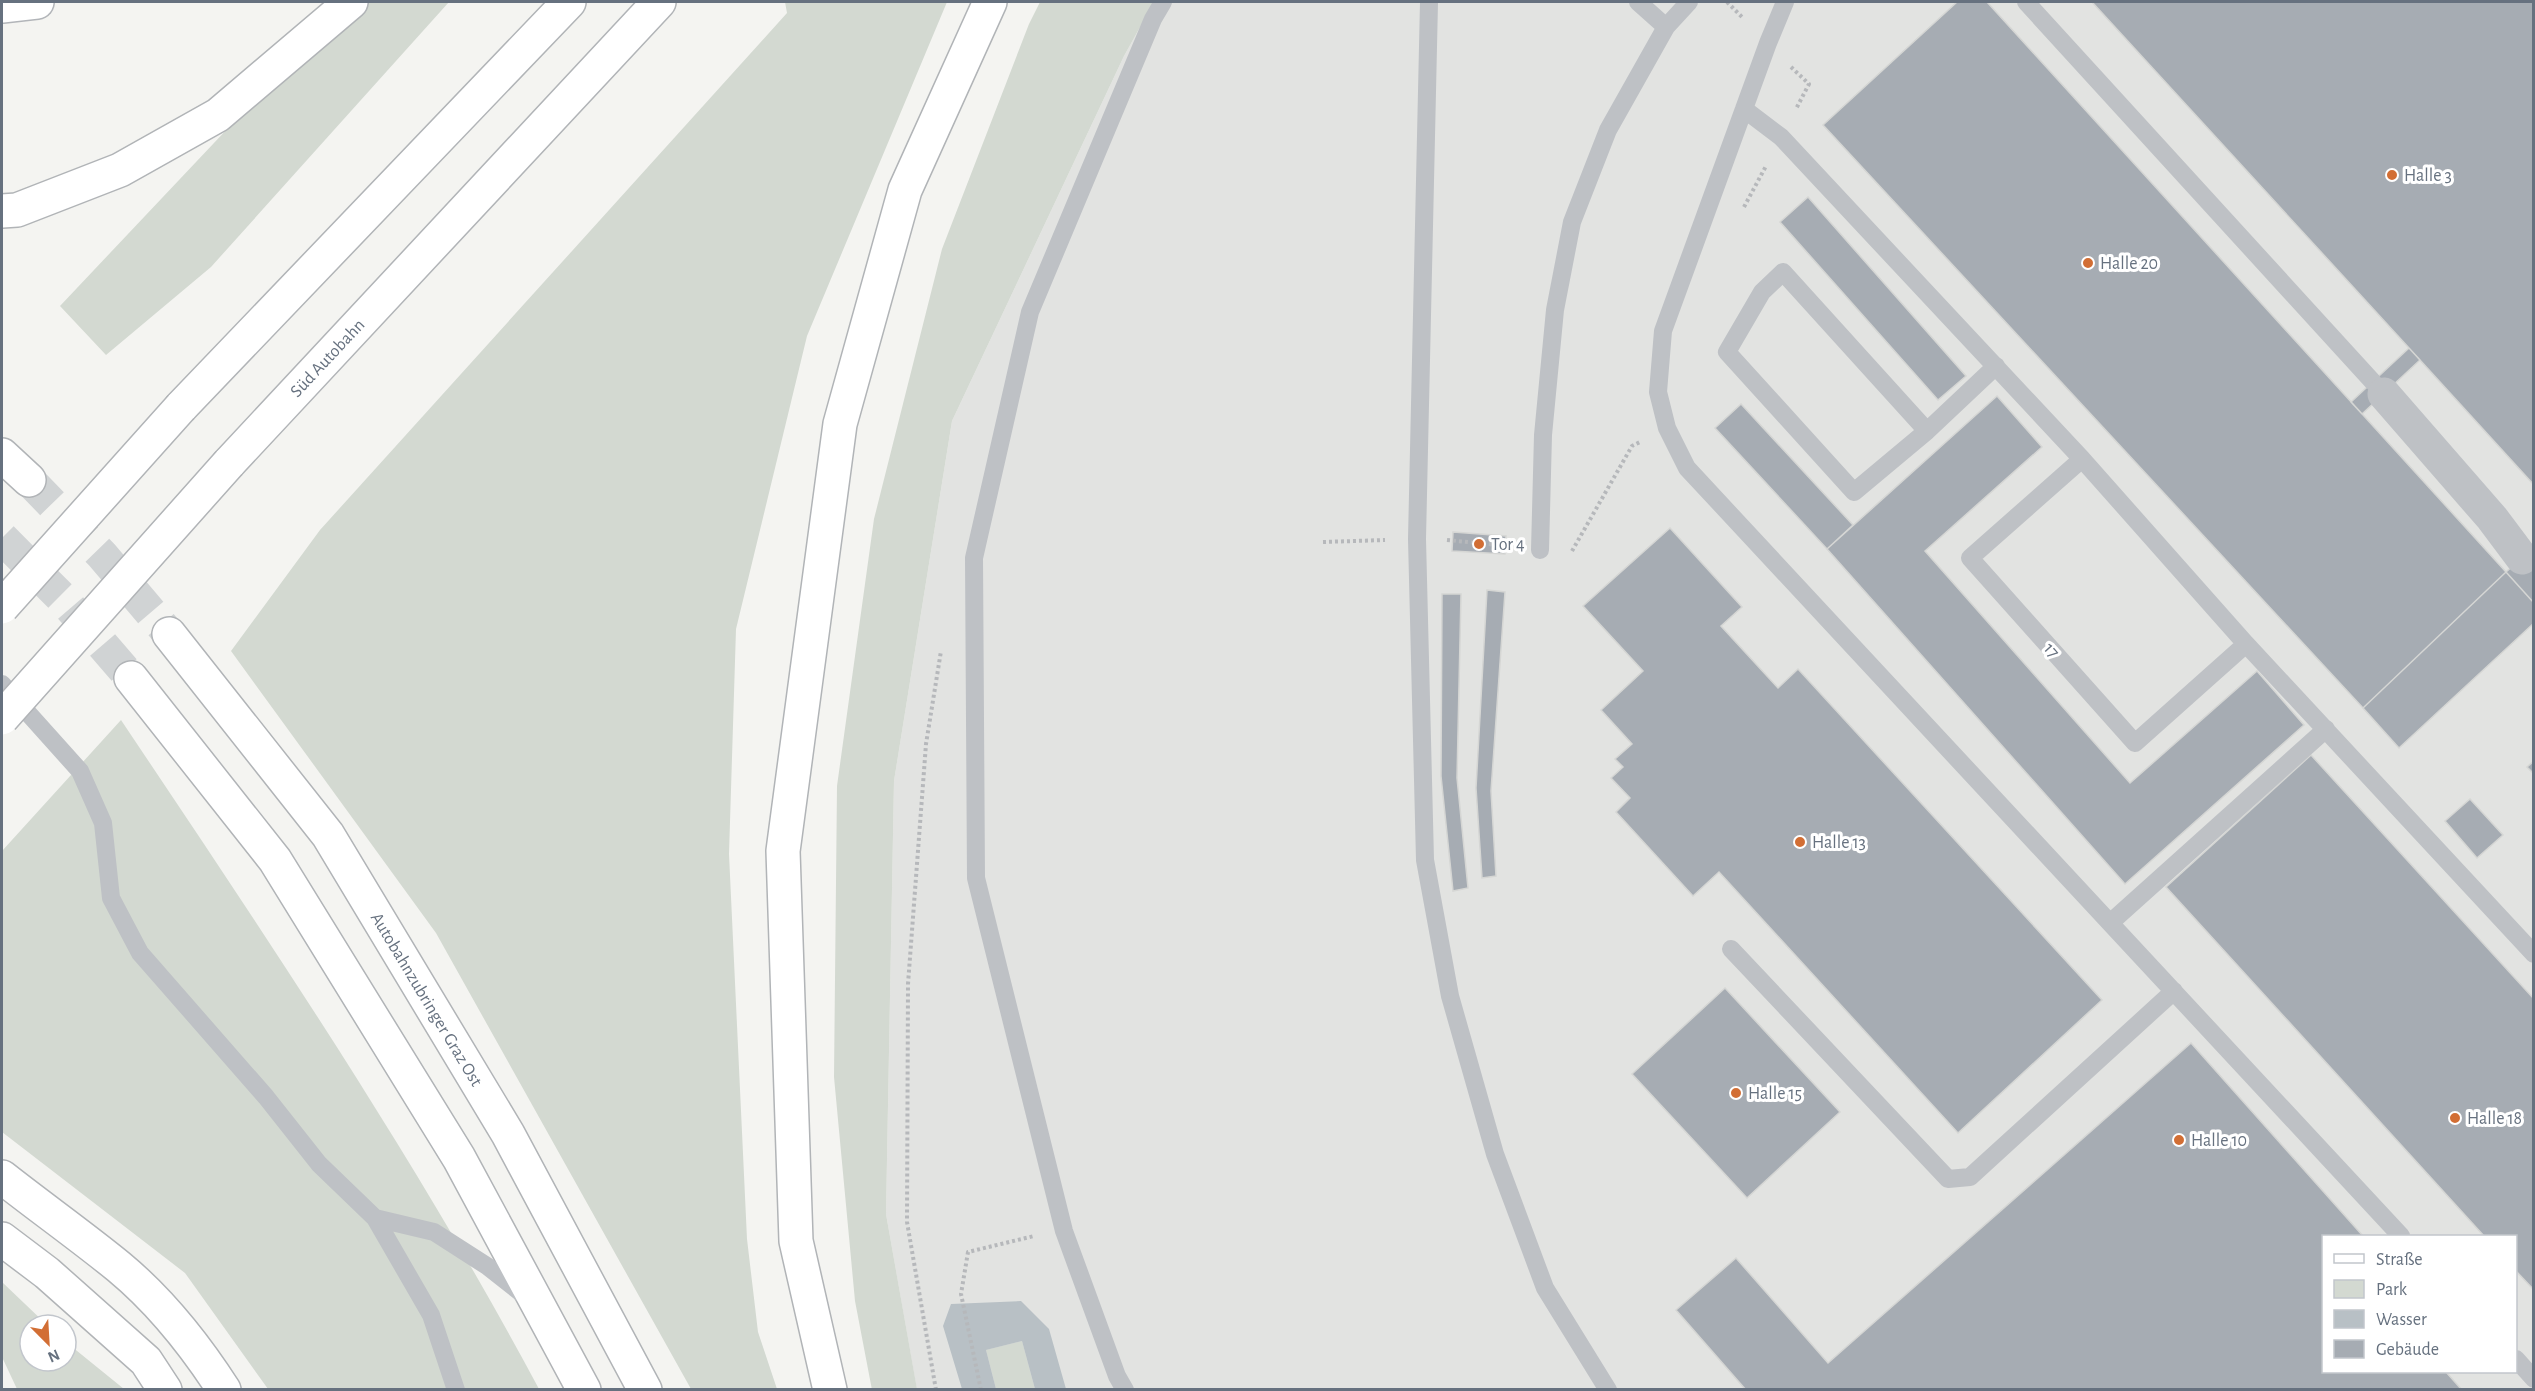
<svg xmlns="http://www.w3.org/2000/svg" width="2535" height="1391" viewBox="0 0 2535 1391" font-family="'Alegreya Sans',sans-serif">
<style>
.built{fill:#e2e3e1;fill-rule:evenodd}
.green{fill:#d3d9d1}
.water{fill:#b8c0c5}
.building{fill:#a6acb3;stroke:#d5d6d4;stroke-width:1.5}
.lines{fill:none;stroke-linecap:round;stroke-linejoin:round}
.motorway-tunnel{stroke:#d0d3d4;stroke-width:33;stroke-dasharray:33 16;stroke-linecap:butt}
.primary-casing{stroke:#b2b5b9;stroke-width:36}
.motorway-casing{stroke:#b1b4b7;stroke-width:36}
.path{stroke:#b6b8bb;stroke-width:4;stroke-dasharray:3 3;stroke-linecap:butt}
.service{stroke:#bec1c5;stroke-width:18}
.minor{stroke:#bec1c5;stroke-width:33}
.primary{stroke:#fff;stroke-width:33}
.motorway{stroke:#fff;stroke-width:33}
.motorway-bridge-casing{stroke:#b1b4b7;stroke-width:36;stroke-linecap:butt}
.motorway-bridge{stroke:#fff;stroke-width:33}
.poi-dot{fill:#d26e34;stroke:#fff;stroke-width:2}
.labels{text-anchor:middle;stroke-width:6;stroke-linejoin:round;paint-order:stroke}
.poi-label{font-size:18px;fill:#66717f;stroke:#fff;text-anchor:start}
.street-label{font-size:18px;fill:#66717f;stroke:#fff}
</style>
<rect width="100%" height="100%" fill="#f4f4f1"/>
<!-- built -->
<path class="built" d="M1154 2H2533V1389L917 1390 886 1214 894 781 952 421 1124 56ZM2324 1236H2516V1372H2324Z"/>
<!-- green -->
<path class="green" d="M347 2H449L211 267 106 355 60 306Z
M785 2H947L807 336 736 629 729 854 747 1239 758 1332 777 1389H691L436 933 231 651 320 530 787 13Z
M1040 2H1154L1124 56 952 421 894 781 886 1214 917 1389 872 1390 855 1301 834 1077 837 786 874 519 942 249 1029 24Z
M121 720C267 938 415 1157 539 1389H268L185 1273 2 1132V851Z
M2 1282 47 1325H30V1361H66V1342L124 1389H17L2 1357Z
M1022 1341 1035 1389H996L986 1350Z"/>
<!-- water -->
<path class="water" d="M1021 1301 1049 1329 1066 1389H1035L1022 1341 986 1350 996 1389H962L943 1326 951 1304Z"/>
<!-- building -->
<path class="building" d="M1957 2H1987L2506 572 2363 708 1823 125Z
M2092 2H2534V485L2409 348Z
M1808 197 1966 376 1938 400 1780 222Z
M2409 348 2420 360 2362 414 2351 402Z
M1997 396 2042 447 1925 551 2130 783 2257 671 2304 725 2125 884 1827 549Z
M1741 404 1853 525 1827 549 1715 428Z
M1670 528 1742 607 1721 626 1778 688 1798 669 2102 1000 1958 1133 1719 872 1693 896 1616 812 1630 798 1611 778 1623 767 1615 759 1632 744 1601 710 1643 671 1583 606Z
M1453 532 1506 536 1505 554 1452 551Z
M2534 547V603L2506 572Z
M2506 572 2534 603V623L2399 748 2363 708Z
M1487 590 1505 592 1491 791 1496 876 1482 878 1476 788Z
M1442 594H1461L1457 778 1468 888 1453 891 1441 776Z
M2311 755 2534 999V1290L2516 1271V1236H2484L2166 887Z
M2534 761V774L2527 767Z
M2470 799 2503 835 2477 858 2445 821Z
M1725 988 1840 1112 1747 1198 1632 1074Z
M2191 1043 2363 1236H2324V1372H2446L2462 1390H1746L1676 1310 1736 1258 1828 1363Z"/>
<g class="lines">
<!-- motorway-tunnel -->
<path class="motorway-tunnel" d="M29 480 102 555 169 634
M2 538 62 598 131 678"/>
<!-- primary casing -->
<g class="primary-casing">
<path id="primary" d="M2 6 37 2"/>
</g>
<!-- motorway casing -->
<g class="motorway-casing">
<g id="motorway">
<path d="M2 211 17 210 120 170 218 115 351 2"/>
<path d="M181 407 569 2"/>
<path d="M2 455 29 480"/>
<path id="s1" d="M229 463 659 2"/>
<path id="s2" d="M169 634 328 835 508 1134 645 1390"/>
<path d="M131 678 275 860 459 1158 584 1390"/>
<path d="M2 1177C40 1207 81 1236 119 1267 160 1301 195 1345 224 1390"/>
<path d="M2 1239 47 1273 146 1361 165 1390"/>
<path d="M830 1390 796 1241 783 851 840 424 905 190 990 2"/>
</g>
</g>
<!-- path -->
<path class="path" d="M1727 2 1744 19
M1791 67 1809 84 1796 109
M1744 207 1766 166
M1447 540 1508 546
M1323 542 1385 540
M1572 551 1632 446 1640 442
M936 1390 907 1222 908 984 926 744 941 651
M981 1390 961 1294 968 1252 1034 1236"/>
<!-- service -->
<path class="service" d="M1429 2 1417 539 1425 860 1450 996 1495 1154 1545 1288 1608 1390
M1638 2 1666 27
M1785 2 1768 43 1663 331 1658 392 1667 428 1687 468 2401 1236
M2026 2 2373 382
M1744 109 1781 137 2082 459 2246 644 2534 954
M1927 431 1783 272 1762 292 1727 352 1854 492 1927 431 1996 366
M2082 459 1970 558 2135 743 2246 644
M1540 550 1543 435 1555 310 1572 222 1608 130 1666 27 1689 2
M2 684 80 771 103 823 111 898 140 953 266 1097 319 1164 375 1218 431 1315 456 1390
M2110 923 2326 729
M1731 949 1948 1179 1970 1177 2174 991
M375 1218 434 1232 487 1266 525 1296
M2516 1359 2534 1379
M1125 1390 1117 1376 1064 1231 976 878 974 558 1030 312 1153 19 1163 2"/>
<!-- minor -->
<path class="minor" d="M2384 394 2492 518 2522 558"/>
<!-- primary -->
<use href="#primary" class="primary"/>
<!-- motorway -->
<use href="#motorway" class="motorway"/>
<!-- motorway-bridge casing -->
<g class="motorway-bridge-casing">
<path id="motorway-bridge" d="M2 607 181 407
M2 718 229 463"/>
</g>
<!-- motorway-bridge -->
<use href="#motorway-bridge" class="motorway-bridge"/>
</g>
<!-- markers -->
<g class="poi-dot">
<circle cx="2392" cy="175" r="6"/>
<circle cx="2088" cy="263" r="6"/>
<circle cx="1479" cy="544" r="6"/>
<circle cx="1800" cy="842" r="6"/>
<circle cx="1736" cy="1093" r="6"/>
<circle cx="2455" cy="1118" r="6"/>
<circle cx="2179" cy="1140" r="6"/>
</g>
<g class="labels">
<!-- poi labels -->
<g class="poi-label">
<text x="2404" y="181">Halle 3</text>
<text x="2100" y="269">Halle 20</text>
<text x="1491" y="550">Tor 4</text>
<text x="1812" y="848">Halle 13</text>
<text x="1748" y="1099">Halle 15</text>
<text x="2467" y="1124">Halle 18</text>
<text x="2191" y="1146">Halle 10</text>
</g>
<!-- street labels -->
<g class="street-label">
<text dy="6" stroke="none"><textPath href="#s1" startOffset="144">Süd Autobahn</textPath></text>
<text transform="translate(2052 650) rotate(48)" y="6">17</text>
<text dy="6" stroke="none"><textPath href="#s2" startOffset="448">Autobahnzubringer Graz Ost</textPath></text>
</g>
</g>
<!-- border -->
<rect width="2535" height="1391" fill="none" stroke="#66717f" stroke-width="6"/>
<!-- legend -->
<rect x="2322" y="1235" width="195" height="138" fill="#ffffff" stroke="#c2c6cc" stroke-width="1.5"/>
<rect x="2334" y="1254" width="30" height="9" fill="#ffffff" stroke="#c2c6cc" stroke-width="1.5"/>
<text x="2376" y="1265" font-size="18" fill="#66717f">Straße</text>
<rect x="2334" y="1280" width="30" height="18" fill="#d3d9d1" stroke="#c2c6cc" stroke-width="1.5"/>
<text x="2376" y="1295" font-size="18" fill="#66717f">Park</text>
<rect x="2334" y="1310" width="30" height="18" fill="#b8c0c5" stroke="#c2c6cc" stroke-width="1.5"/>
<text x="2376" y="1325" font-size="18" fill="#66717f">Wasser</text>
<rect x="2334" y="1340" width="30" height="18" fill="#a6acb3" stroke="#c2c6cc" stroke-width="1.5"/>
<text x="2376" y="1355" font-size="18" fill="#66717f">Gebäude</text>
<!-- north arrow -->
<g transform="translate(48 1343) rotate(156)"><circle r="28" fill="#ffffff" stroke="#c2c6cc" stroke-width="1.5"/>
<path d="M0-4.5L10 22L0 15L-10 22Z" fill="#d26e34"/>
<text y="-9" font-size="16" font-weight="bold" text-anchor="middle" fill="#66717f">N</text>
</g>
</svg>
